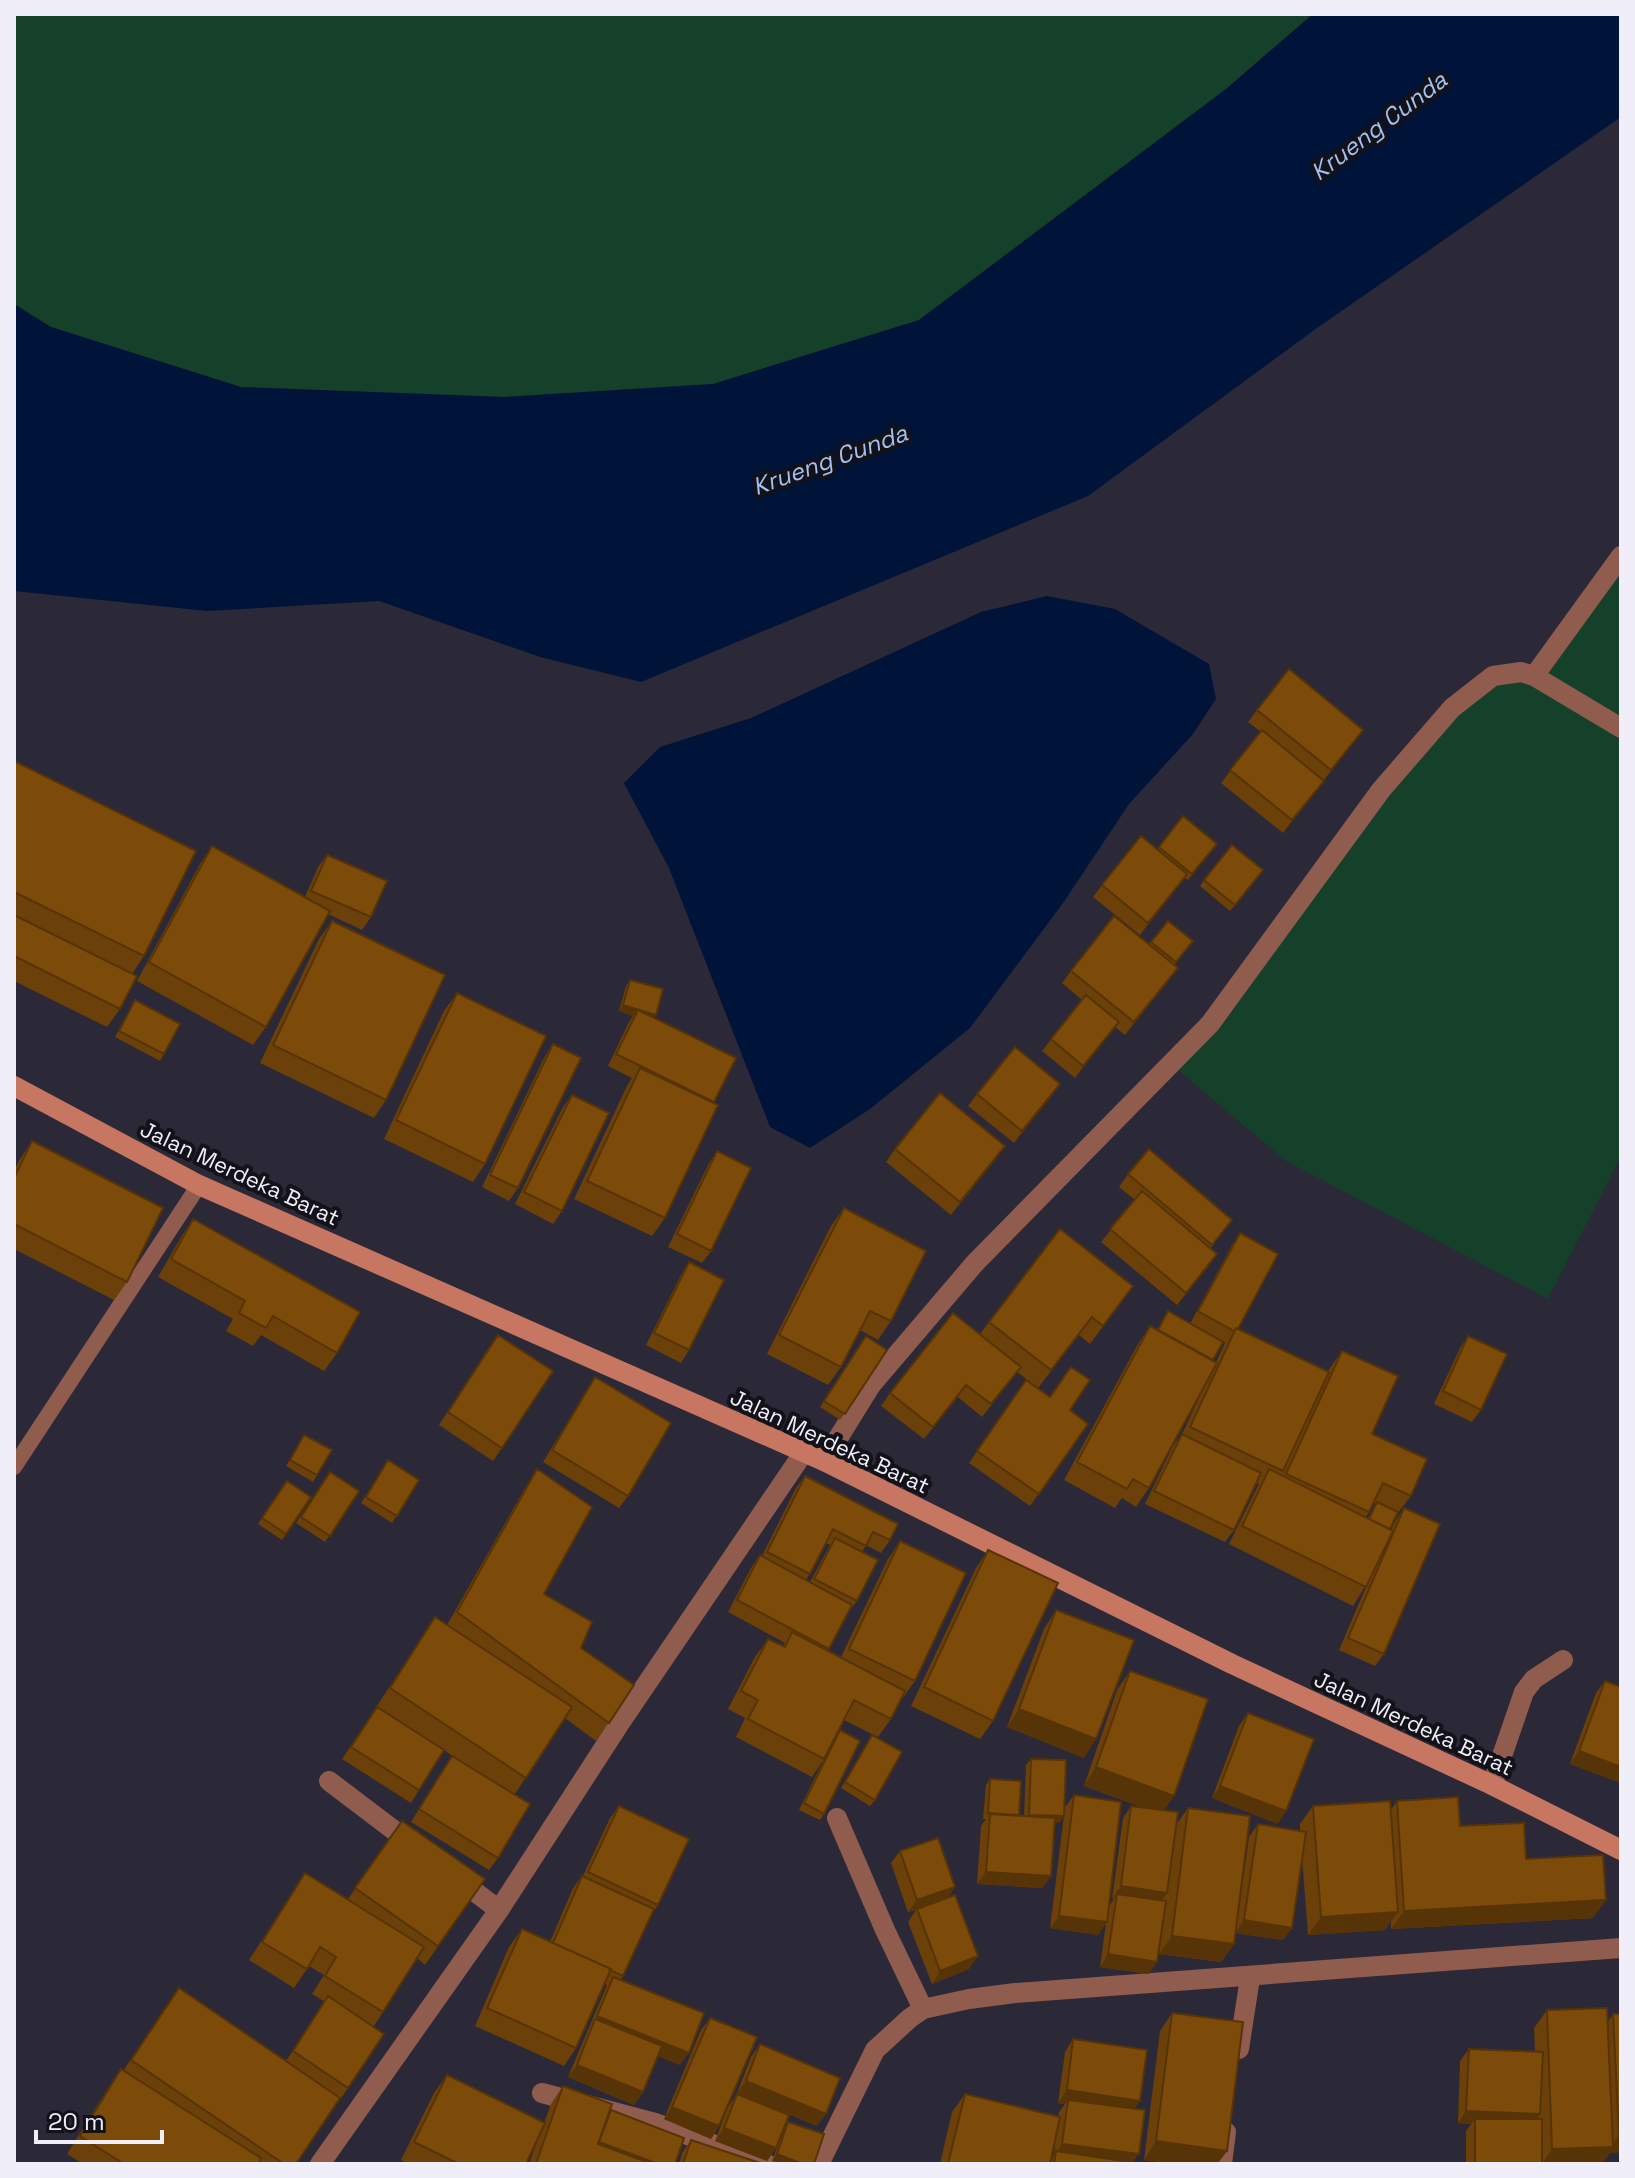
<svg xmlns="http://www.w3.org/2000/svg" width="1635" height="2178" viewBox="0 0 1635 2178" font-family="'Space Grotesk',sans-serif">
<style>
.green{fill:#15412a}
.water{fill:#001439}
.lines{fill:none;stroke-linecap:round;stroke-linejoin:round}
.service{stroke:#8f5c4e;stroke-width:16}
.minor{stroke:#8f5c4e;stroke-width:20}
.secondary{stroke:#c77661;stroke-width:20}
.wall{fill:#6b4009;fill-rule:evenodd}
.shaded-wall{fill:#573407}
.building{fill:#7c4b0a;stroke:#573407;stroke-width:2}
.labels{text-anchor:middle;stroke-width:8;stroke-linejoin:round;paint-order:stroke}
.street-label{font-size:22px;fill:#efeef9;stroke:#131219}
.water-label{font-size:24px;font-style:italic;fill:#a2c3f2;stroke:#131219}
</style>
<rect width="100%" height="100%" fill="#2b2838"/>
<!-- green -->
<path class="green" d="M14 14H1313L1226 89 919 320 713 384 504 397 241 387 51 327 14 304Z
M1621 560V1156L1548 1299 1286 1161 1171 1064 1455 711 1497 679 1538 678Z"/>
<!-- water -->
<path class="water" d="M1313 14H1621V117L1317 328 1088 496 641 682 540 657 379 601 207 611 14 591V304L51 327 241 387 504 397 713 384 919 320 1226 89Z
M1047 596 1115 609 1209 664 1216 699 1193 734 1129 804 1063 903 970 1028 870 1109 810 1148 770 1127 669 868 624 783 660 747 751 718 981 612Z"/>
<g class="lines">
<!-- service -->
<path class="service" d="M14 1467 199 1185"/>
<!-- minor -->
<path class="minor" d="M1534 676 1621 556
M824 1461 871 1385 975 1263 1210 1024 1381 790 1452 708 1493 676 1521 672 1534 676 1621 728
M329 1781 416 1847
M1492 1785 1524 1692 1534 1679 1563 1660
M837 1818 885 1930 923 2009
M454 1876 499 1910
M1239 2049 1250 1978
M542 2093 655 2123 767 2164
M320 2164 499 1910 618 1726 804 1452
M819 2164 875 2050 910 2018 923 2009 969 1999 1015 1993 1621 1948
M1222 2164 1226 2132"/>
<!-- secondary -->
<path class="secondary" d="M14 1086 199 1185 824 1461 1232 1664 1492 1785 1621 1850"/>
</g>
<!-- wall -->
<path class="wall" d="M1257 710 1363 730 1324 780 1315 793 1283 833 1221 783 1261 732 1248 722Z
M14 761 144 956 132 974 120 1009 107 1027 14 981Z
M1183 816 1217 844 1188 880 1185 878 1140 935 1093 897 1102 885 1158 850Z
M212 846 305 897 318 867 327 855 371 917 362 930 328 914 266 1027 253 1045 137 981 200 864Z
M1263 870 1230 911 1200 886 1204 880Z
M332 921 386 1100 374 1118 260 1063 319 939Z
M1168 921 1193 941 1175 965 1169 980 1125 1035 1115 1027 1075 1078 1042 1051 1082 1000 1062 983 1071 971 1149 944Z
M630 980 654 1018 714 1103 665 1218 652 1236 574 1199 627 1086 632 1078 608 1066 629 1022 633 1016 619 1011 626 986Z
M457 993 485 1164 473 1182 384 1139 444 1011Z
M135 1000 164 1054 160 1061 115 1037Z
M553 1044 518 1188 509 1201 482 1187 545 1056Z
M1060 1084 1014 1143 968 1106 977 1094Z
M572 1095 562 1211 553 1224 515 1204 563 1107Z
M32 1141 127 1282 114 1300 14 1249V1171L20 1159Z
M895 1149 996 1159 951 1215 886 1162Z
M717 1151 711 1251 702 1263 668 1247 709 1163Z
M1128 1174 1232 1220 1211 1248 1209 1266 1177 1305 1101 1242 1135 1200 1119 1187Z
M844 1208 891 1321 878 1340 860 1330 841 1367 828 1385 767 1354 831 1226Z
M193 1219 337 1353 324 1371 261 1335 253 1346 226 1331 233 1319 158 1277 181 1237Z
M1240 1233 1238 1329 1328 1371 1342 1351 1372 1434 1411 1496 1397 1514 1390 1529 1391 1530 1396 1520 1404 1508 1384 1654 1375 1666 1339 1650 1369 1580 1353 1606 1229 1544 1259 1484 1256 1483 1234 1530 1225 1542 1145 1504 1173 1446 1182 1434 1205 1385 1149 1488 1136 1507 1122 1498 1115 1508 1064 1480 1138 1344 1150 1326 1157 1330 1168 1311 1190 1324 1232 1245ZM1223 1342 1225 1343 1216 1362 1213 1360ZM1374 1503 1376 1504 1368 1518 1366 1517Z
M689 1262V1350L681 1363 646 1345 681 1275Z
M1120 1304 1090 1344 1079 1335 1038 1388 1017 1372 982 1417 958 1397 924 1439 881 1406 890 1393 980 1334 989 1322Z
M866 1336 887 1350 840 1420 820 1407Z
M1468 1336 1481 1410 1472 1422 1434 1404 1460 1348Z
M489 1347 502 1448 493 1461 439 1425Z
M595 1377 628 1496 619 1508 543 1462Z
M1026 1380 1088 1424 1030 1506 969 1463Z
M304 1435 317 1475 313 1482 286 1466Z
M388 1460 419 1480 392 1523 361 1503Z
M537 1469 544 1594 581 1648 634 1685 596 1741 565 1718 515 1794 498 1858 489 1870 411 1822 452 1756 458 1760 444 1750 411 1803 342 1759 377 1707 420 1735 377 1706 435 1617 447 1625 525 1488Z
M330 1472 359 1491 325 1542 296 1523Z
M805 1476 890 1540 881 1553 866 1545 862 1552 857 1601 848 1613 828 1651 841 1657 888 1559 900 1541 915 1681 902 1699H901L891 1719 878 1737 844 1720 838 1733 824 1814 820 1820 799 1810 824 1759 812 1777 736 1737 745 1718 728 1709 755 1657 768 1639 783 1646 785 1643 728 1612 751 1568 760 1555 762 1556 796 1488ZM826 1543 830 1545 810 1582 806 1580Z
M287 1481 311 1497 282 1540 258 1524Z
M988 1550 993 1721 980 1739 911 1706 976 1568Z
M1056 1610 1084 1758 1007 1727 1044 1629Z
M1130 1671 1174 1796 1164 1810 1176 1825 1188 1808 1237 1924 1249 1837 1258 1824 1300 1831V1824L1313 1806 1390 1811 1397 1801 1460 1826 1526 1859 1593 1918 1391 1929V1921L1385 1930 1308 1935 1302 1858 1292 1928 1283 1940 1235 1933 1234 1944 1221 1962 1159 1954 1164 1917 1149 1974 1100 1967 1106 1923 1098 1935 1050 1928 1065 1807 1074 1795 1109 1906 1114 1899H1112L1123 1818 1131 1806 1144 1808 1084 1786 1117 1690Z
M1605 1681 1621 1783 1570 1764 1596 1693Z
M1248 1713 1278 1824 1212 1798 1239 1726Z
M872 1735 875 1800 870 1806 841 1788Z
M1031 1759 1064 1816 1059 1823 1054 1822 1051 1876 1042 1888 977 1884 981 1826 986 1819H983L986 1785 990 1779 1019 1816H1024L1026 1765Z
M619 1806 658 1905 651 1916 621 1980 680 2065 658 2056 643 2092 634 2105 568 2077 607 1985 604 1984 576 2048 564 2066 475 2026 509 1947 522 1929 550 1942 573 1888 582 1876H583L610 1818Z
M402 1821 485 1879 425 1965 417 1958 374 2026 348 2088 296 2164H83L67 2154 108 2088 121 2069 123 2071 179 1988 286 2061 325 2002 312 1994 324 1975 309 1966 294 1988 249 1960 305 1873 348 1899Z
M900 1851 955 1887 948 1897 969 1969 932 1984 908 1922 916 1910 908 1912 891 1863Z
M1547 2010 1608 2022 1613 2014 1621 2152 1610 2153 1602 2164H1466V2131L1471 2124 1458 2123 1460 2061 1469 2049 1535 2052 1534 2028Z
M1172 2013 1227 2151 1217 2164H1176L1144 2160 1160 2031Z
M710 2018 719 2126 711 2139 664 2119 701 2030Z
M1073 2039 1140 2101 1134 2109 1133 2162 1143 2164H940L952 2112 965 2094 1058 2116 1059 2112 1065 2104 1058 2103 1065 2052ZM1056 2135 1054 2155 1051 2159Z
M760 2044 817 2126 737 2093 751 2057Z
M447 2075 544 2123 551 2104 563 2086 609 2114 675 2164H529L540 2133 526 2164H404L405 2162 401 2160 434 2093Z
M737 2094 776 2148 767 2161 715 2141 728 2107Z
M788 2122 824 2134 772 2161 784 2128Z
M691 2140 763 2164H679L682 2153Z"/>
<!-- shaded-wall -->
<path class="shaded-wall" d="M1324 781 1315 793 1283 833 1292 820Z
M1187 874 1179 886 1140 935 1148 923Z
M1178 968 1169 980 1125 1035 1134 1022Z
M623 1005 656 1015 651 1021 638 1010 633 1016 619 1011Z
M1119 1022 1110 1034 1075 1078 1083 1066Z
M1060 1084 1052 1096 1014 1143 1022 1131Z
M1005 1146 996 1159 951 1215 960 1202Z
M1217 1254 1209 1266 1177 1305 1186 1293Z
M1019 1709 1096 1739 1084 1758 1007 1727Z
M1579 1751 1621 1767V1783L1570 1764Z
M1096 1767 1174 1796 1161 1814 1084 1786Z
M1220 1786 1286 1811 1278 1824 1212 1798Z
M1029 1815 1064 1816 1059 1823 1024 1821Z
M986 1872 1051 1876 1042 1888 977 1884Z
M1121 1886 1167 1893 1158 1905 1117 1894 1114 1899H1112Z
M955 1887 946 1899 908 1912 917 1900Z
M1606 1900 1593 1918 1391 1929 1404 1911Z
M1398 1912 1385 1930 1308 1935 1321 1917Z
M1059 1916 1107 1922 1098 1935 1050 1928Z
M1244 1920 1292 1928 1283 1940 1235 1933Z
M1172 1936 1234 1944 1221 1962 1159 1954Z
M1108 1954 1157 1962 1149 1974 1100 1967Z
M978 1956 969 1969 932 1984 940 1971Z
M597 2016 689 2053 680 2065 591 2030Z
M577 2065 643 2092 634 2105 568 2077Z
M746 2081 826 2114 817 2126 737 2093Z
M1067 2090 1140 2101 1131 2113 1068 2100 1065 2104 1058 2103Z
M672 2107 719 2126 711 2139 664 2119Z
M1466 2111 1540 2114 1532 2127 1475 2119 1471 2124 1458 2123Z
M724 2128 776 2148 767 2161 715 2141Z
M1621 2134V2152L1610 2153 1602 2164H1542L1552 2149 1610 2147 1619 2135Z
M1156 2141 1227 2151 1217 2164H1176L1144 2160Z
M599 2142 658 2164H616L591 2155Z
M1062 2144 1139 2154 1132 2164 1056 2154Z
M777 2154 803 2164H781L772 2161Z"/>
<!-- building -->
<path class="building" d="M1289 669 1363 730 1331 770 1257 710Z
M1262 730 1324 781 1292 820 1230 770Z
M14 761 196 851 144 956 14 892Z
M1183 816 1217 844 1192 874 1159 847Z
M1141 836 1187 874 1148 923 1102 885Z
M1232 845 1263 870 1235 905 1204 880Z
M212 846 330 911 266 1027 149 962Z
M327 855 387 881 371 917 311 891Z
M14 915 137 976 120 1009 14 956Z
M1114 916 1178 968 1134 1022 1071 971Z
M332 921 445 975 386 1100 273 1045Z
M1168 921 1193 941 1176 962 1151 942Z
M630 980 663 989 656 1015 623 1005Z
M457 993 546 1036 485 1164 396 1120Z
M1086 995 1119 1022 1083 1066 1051 1039Z
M135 1000 180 1024 164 1054 119 1031Z
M638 1010 736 1058 714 1102 616 1054Z
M553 1044 581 1058 518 1188 490 1175Z
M1015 1047 1060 1084 1022 1131 977 1094Z
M640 1068 718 1105 665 1218 587 1181Z
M940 1093 1005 1146 960 1202 895 1149Z
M572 1095 609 1113 562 1211 524 1192Z
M32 1141 163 1208 127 1282 14 1224V1178Z
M1149 1149 1232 1220 1212 1245 1128 1174Z
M717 1151 751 1168 711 1251 677 1234Z
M1142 1191 1217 1254 1186 1293 1110 1229Z
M844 1208 926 1251 891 1321 870 1311 841 1367 779 1335Z
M193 1219 360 1312 337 1353 273 1316 266 1328 239 1313 245 1301 171 1259Z
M1060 1229 1133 1286 1103 1326 1092 1317 1051 1370 989 1322Z
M1240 1233 1278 1254 1238 1329 1236 1328 1234 1331 1198 1311Z
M689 1262 724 1280 689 1350 654 1333Z
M1168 1311 1223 1342 1213 1360 1158 1330Z
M953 1313 1021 1367 991 1404 966 1385 933 1427 890 1393Z
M1150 1326 1217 1363 1149 1488 1133 1479 1127 1489 1077 1462Z
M1236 1328 1329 1372 1283 1471 1190 1427Z
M498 1335 553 1371 502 1448 448 1412Z
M866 1336 887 1350 845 1414 824 1401Z
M1468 1336 1507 1354 1481 1410 1443 1391Z
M1342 1351 1398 1376 1372 1434 1427 1459 1411 1496 1383 1483 1369 1512 1286 1474Z
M1071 1367 1090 1380 1070 1410 1088 1424 1039 1494 977 1451 1026 1380 1050 1397Z
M595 1377 671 1423 628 1496 552 1450Z
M1182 1434 1261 1473 1234 1530 1154 1491Z
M304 1435 332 1450 317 1475 290 1460Z
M388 1460 419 1480 397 1516 366 1497Z
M537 1469 592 1507 544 1594 592 1622 581 1648 634 1685 609 1723 457 1612Z
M1269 1469 1393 1531 1366 1587 1242 1526Z
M330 1472 359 1491 330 1536 301 1517Z
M805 1476 898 1524 890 1540 873 1532 866 1546 833 1529 810 1574 767 1552Z
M287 1481 311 1497 286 1534 262 1518Z
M1377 1502 1398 1512 1390 1529 1369 1519Z
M1404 1508 1440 1524 1384 1654 1348 1638Z
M835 1538 878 1560 857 1601 814 1579Z
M900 1541 966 1573 915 1681 849 1649Z
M988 1550 1058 1583 993 1721 924 1687Z
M760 1555 852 1605 829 1649 737 1600Z
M1056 1610 1134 1640 1096 1739 1019 1709Z
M435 1617 572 1707 526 1778 390 1688Z
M792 1632 905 1691 891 1719 854 1700 824 1759 748 1719 758 1700 741 1691 768 1639 785 1647Z
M1130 1671 1208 1699 1174 1796 1096 1767Z
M1605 1681 1621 1687V1767L1579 1751Z
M377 1707 444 1750 419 1790 351 1747Z
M1248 1713 1314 1739 1286 1811 1220 1786Z
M840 1730 860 1741 824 1814 804 1803Z
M872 1735 902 1752 875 1800 845 1782Z
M452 1756 530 1804 498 1858 419 1809Z
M1031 1759 1066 1760 1064 1816 1029 1815Z
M990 1779 1021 1781 1019 1815 988 1813Z
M1074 1795 1121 1802 1107 1922 1059 1916Z
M1458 1797 1460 1826 1524 1823 1526 1859 1603 1855 1606 1900 1404 1911 1397 1801Z
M1390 1801 1398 1912 1321 1917 1313 1806Z
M619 1806 689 1839 658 1905 588 1872Z
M1131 1806 1178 1812 1167 1893 1121 1886Z
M1188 1808 1250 1816 1234 1944 1172 1936Z
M990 1814 1055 1818 1051 1876 986 1872Z
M402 1821 485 1879 438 1946 355 1888Z
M1258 1824 1306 1832 1292 1928 1244 1920Z
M938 1838 955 1887 917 1900 900 1851Z
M305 1873 424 1947 383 2012 325 1976 336 1957 320 1947 307 1969 262 1942Z
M582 1876 654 1909 623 1976 610 1970 611 1969 553 1943Z
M1117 1894 1166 1901 1157 1962 1108 1954Z
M955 1895 978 1956 940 1971 917 1909Z
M522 1929 611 1969 576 2048 487 2008Z
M613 1977 704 2013 689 2053 597 2016Z
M179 1988 340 2098 296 2164H284L131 2060Z
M328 1996 384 2034 348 2088 293 2051Z
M1607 2008 1613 2147 1552 2149 1547 2010Z
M1172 2013 1243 2022 1227 2151 1156 2141Z
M1613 2014H1621V2134L1619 2135Z
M710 2018 757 2037 719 2126 672 2107Z
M595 2019 662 2046 643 2092 577 2065Z
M1073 2039 1147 2050 1140 2101 1067 2090Z
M760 2044 840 2078 826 2114 746 2081Z
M1469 2049 1543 2052 1540 2114 1466 2111Z
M121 2069 261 2158 258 2164H124L80 2136Z
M447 2075 545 2123 526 2164H459L414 2142Z
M563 2086 612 2104 598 2144 652 2164H536Z
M737 2094 789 2115 776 2148 724 2128Z
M965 2094 1060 2117 1050 2164H948Z
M1068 2100 1145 2110 1139 2154 1062 2144Z
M611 2110 684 2138 675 2164H658L599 2142Z
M1475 2119H1542V2164H1475Z
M788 2122 824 2134 814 2164H803L777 2154Z
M691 2140 763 2164H683Z
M1056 2151 1143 2164H1054Z"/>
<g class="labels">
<!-- street labels -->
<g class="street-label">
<text transform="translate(240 1173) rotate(25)" y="8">Jalan Merdeka Barat</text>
<text transform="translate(830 1441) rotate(25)" y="8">Jalan Merdeka Barat</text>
<text transform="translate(1414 1723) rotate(25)" y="8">Jalan Merdeka Barat</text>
</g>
<!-- water labels -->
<g class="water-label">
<text transform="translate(1379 126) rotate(-37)" y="8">Krueng Cunda</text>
<text transform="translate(830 460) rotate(-20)" y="8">Krueng Cunda</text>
</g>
</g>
<!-- border -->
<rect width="1635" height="2178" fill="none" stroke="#efeef9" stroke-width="32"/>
<!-- scale -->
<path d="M36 2130v12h126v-12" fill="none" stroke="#efeef9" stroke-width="4"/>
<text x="48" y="2130" font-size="24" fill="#efeef9" stroke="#131219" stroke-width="6" paint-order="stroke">20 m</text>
</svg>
